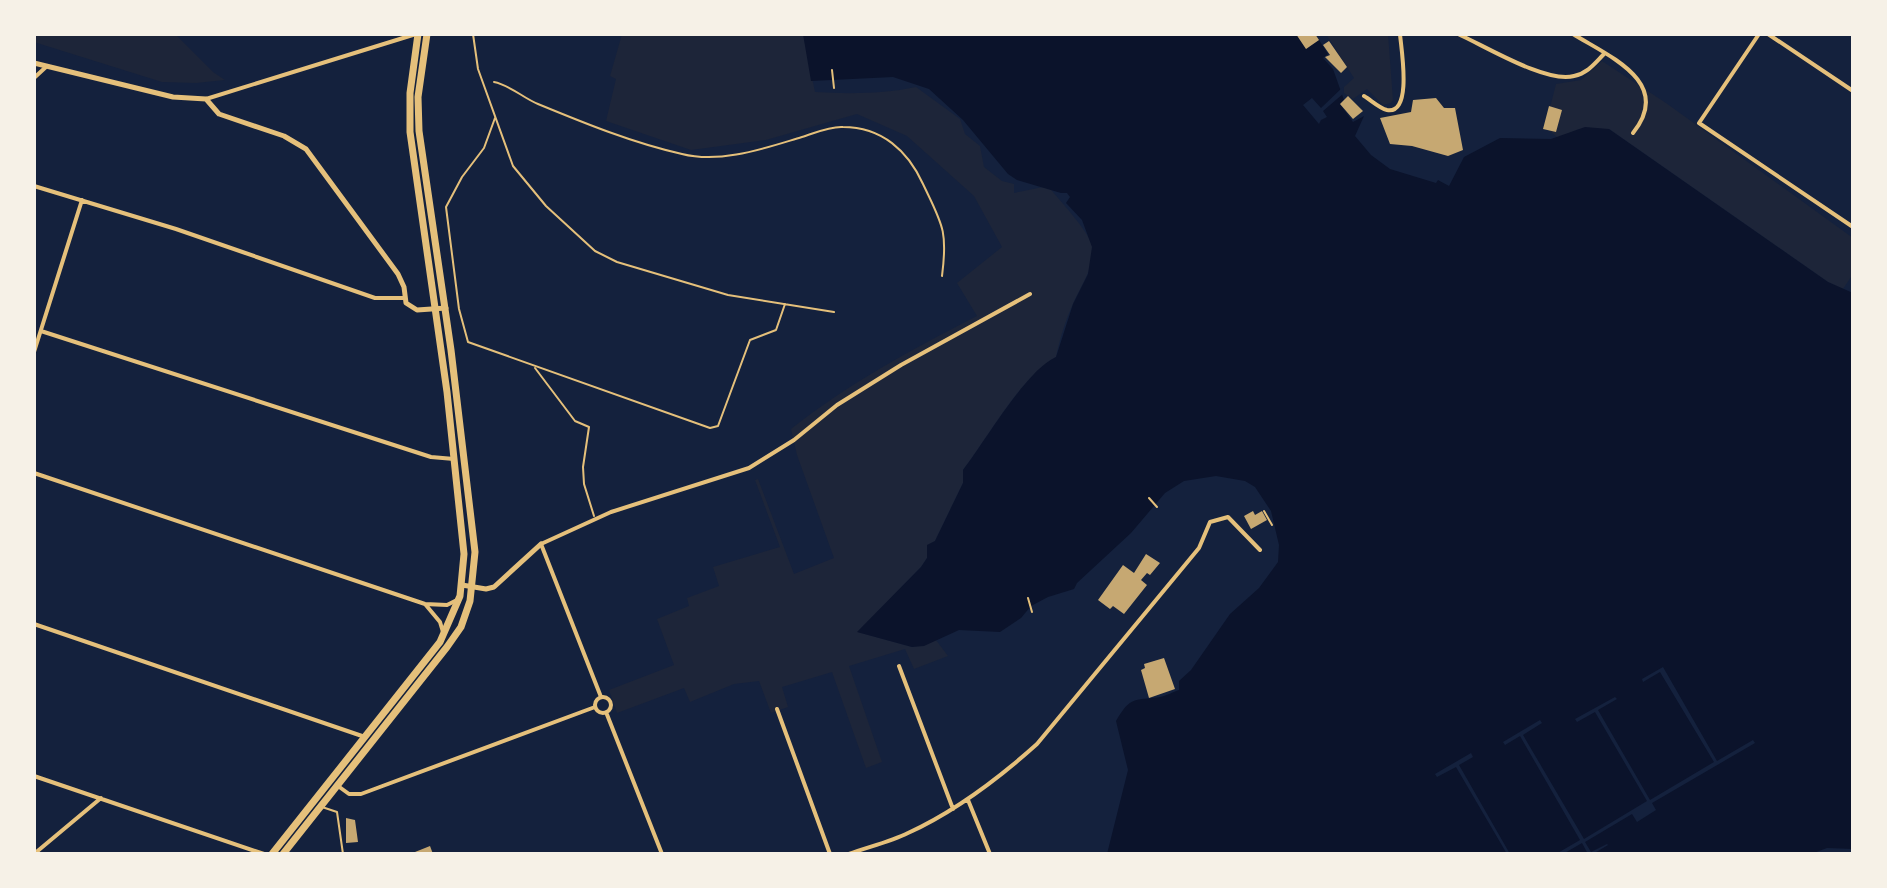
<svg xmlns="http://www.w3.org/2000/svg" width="1887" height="888" viewBox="0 0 1887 888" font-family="'Varela Round',sans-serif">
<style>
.green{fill:#1d2539}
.water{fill:#0b132b}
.pier{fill:#14213d}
.building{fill:#c6a872}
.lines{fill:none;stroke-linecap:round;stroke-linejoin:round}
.path{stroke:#e5c07b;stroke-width:2}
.service{stroke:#e5c07b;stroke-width:2}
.minor{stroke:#e5c07b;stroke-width:4}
.tertiary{stroke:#e5c07b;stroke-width:5}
.trunk{stroke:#e5c07b;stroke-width:7}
</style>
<rect width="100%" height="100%" fill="#14213d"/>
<!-- green -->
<path class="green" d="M34 34H175L213 72 225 80 196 83 162 82 34 42Z
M622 34H803L815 92C848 94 883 94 916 87L960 119 965 134 980 146 984 167 1002 181 1014 184V193L1048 186C1059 200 1089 231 1092 246 1096 266 1080 287 1073 304 1065 321 1060 339 1056 357 1019 379 990 435 963 470V483L935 541 928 545 927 558 921 567 858 632 912 647 936 640 948 656 914 669 905 649 849 666 882 762 866 768 832 672 782 687 788 707 771 713 759 681 734 684 690 702 684 688 617 713 609 690 674 665 657 619 689 606 687 598 719 586 713 567 780 547 755 480 758 479 794 574 834 558 797 455 791 429C849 383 911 350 977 316L957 283 1002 247 974 196 907 136 857 114 766 140 691 150 606 121 616 79 610 76Z
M1326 34H1388L1393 100 1391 103 1383 105 1367 89 1353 99 1344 93V87L1354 78Z
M1602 61 1666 103 1853 238V274L1843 289 1828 282 1609 129H1579L1558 138 1545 127 1556 84 1581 80Z"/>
<!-- water -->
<path class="water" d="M803 34H1296L1306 49 1319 40 1328 54 1323 58 1333 69 1344 100 1340 104 1353 122 1364 116 1355 136 1371 155 1390 169 1436 183 1438 180 1449 186 1464 157 1500 138 1551 139 1585 127 1609 129 1828 282 1853 293V849L1827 848 1811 854H1107L1128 770 1116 721C1131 695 1135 701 1160 697 1166 696 1173 692 1179 690V681L1191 670 1230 614 1259 588 1278 562 1279 545 1271 511 1255 487 1245 481 1216 476 1184 481 1165 493 1131 533 1077 583 1074 589 1048 597 1031 606 1021 618 1000 632 959 630 924 646 912 647 857 632 921 567 927 558V545L935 541 963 483V470C985 442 1026 370 1056 357L1073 304 1088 274 1092 247 1082 220 1066 203 1070 197 1067 193H1061L1017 180 1008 174 963 120 929 89 893 77 811 81Z"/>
<!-- pier -->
<path class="pier" d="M1343 87 1344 93 1323 111 1327 117 1321 120 1319 124 1303 105 1312 98 1321 108Z
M1663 667 1717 761 1753 740 1755 743 1652 803 1656 810 1637 822 1632 814 1585 842 1591 852 1607 844 1608 845 1593 854H1588L1582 843 1563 854H1556L1580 840 1520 736 1505 745 1503 742 1540 720 1542 723 1523 735 1584 839 1647 801 1595 712 1577 722 1575 719 1615 697 1617 699 1598 710 1650 800 1714 762 1660 672 1643 682 1642 679Z
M1471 753 1473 757 1459 765 1510 854H1507L1456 767 1437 777 1435 774Z"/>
<!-- building -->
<path class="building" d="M1296 34H1315L1319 40 1306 49Z
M1329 41 1347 67 1341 73 1325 57 1330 55 1323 45Z
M1348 96 1363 111 1353 119 1340 104Z
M1436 98 1444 108H1455L1463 150 1448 156 1412 146 1390 144 1380 118 1411 112 1413 100Z
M1549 106 1562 110 1556 132 1543 129Z
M1253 511 1255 515 1262 511 1267 520 1251 529 1244 516Z
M1146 554 1160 563 1150 575 1147 573 1141 580 1147 585 1124 614 1113 606 1110 609 1098 600 1123 565 1134 573Z
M1164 658 1175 689 1149 698 1141 670 1145 668 1144 664Z
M346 818 355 820 358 842 346 843Z
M430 846 433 854H410Z"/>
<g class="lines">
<!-- path -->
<path class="path" d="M832 70 834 88
M1149 498 1157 507
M1264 511 1272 525
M1028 598 1032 612"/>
<!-- service -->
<path class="service" d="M473 34 478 69 513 166 546 206 595 251 617 262 728 295 834 312
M494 82C510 85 523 98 538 104 584 123 633 143 682 154 721 164 765 148 802 137 815 133 830 126 843 127 882 127 908 151 923 184 942 224 948 230 942 276
M495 118 484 148 462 177 446 207 459 309 468 342 710 428 718 426 750 340 776 330 785 304
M535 368 575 421 589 427 583 467 584 484 594 516
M322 807 337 812 343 854"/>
<!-- minor -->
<path class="minor" d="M1458 34C1485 46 1547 84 1574 76 1588 73 1595 63 1604 54
M1573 34C1608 56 1674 82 1633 133
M1759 34 1699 123 1853 227
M1768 34 1853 91
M34 78 47 66
M1364 96C1371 100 1379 108 1387 110 1413 115 1401 48 1400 34
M206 99 416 34
M34 186 176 229 375 298H403
M41 331 431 457 454 459
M34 352 82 200
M34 473 425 604 447 605 457 600
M425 604 440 622 443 632
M34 624 365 737
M899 666 953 809
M595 705a8 8 0 1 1 16 0a8 8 0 1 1-16 0Z
M601 697 541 544 611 512 749 468 794 440 837 405 901 365 1030 294
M777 709 830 854
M606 712 662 854
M34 776 264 854
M338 786 349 794H361L595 707
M968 800 990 854
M34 854 101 798
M849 854C868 847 890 842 908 833 956 811 998 779 1037 744L1199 548 1210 522 1228 517 1260 550"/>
<!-- tertiary -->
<path class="tertiary" d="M34 63 173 97 206 99 219 114 284 136 306 149 398 274 404 287 406 303 417 310 446 308
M462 585 486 589 494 587 541 544"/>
<!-- trunk -->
<path class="trunk" d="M272 854 440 642 460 596 464 554 447 392 410 132V93L418 34
M283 854 447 647 461 627 470 601 475 552 451 350 419 131 418 97 427 34"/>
</g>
<!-- border -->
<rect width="1887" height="888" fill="none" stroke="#f6f1e7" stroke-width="72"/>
</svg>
